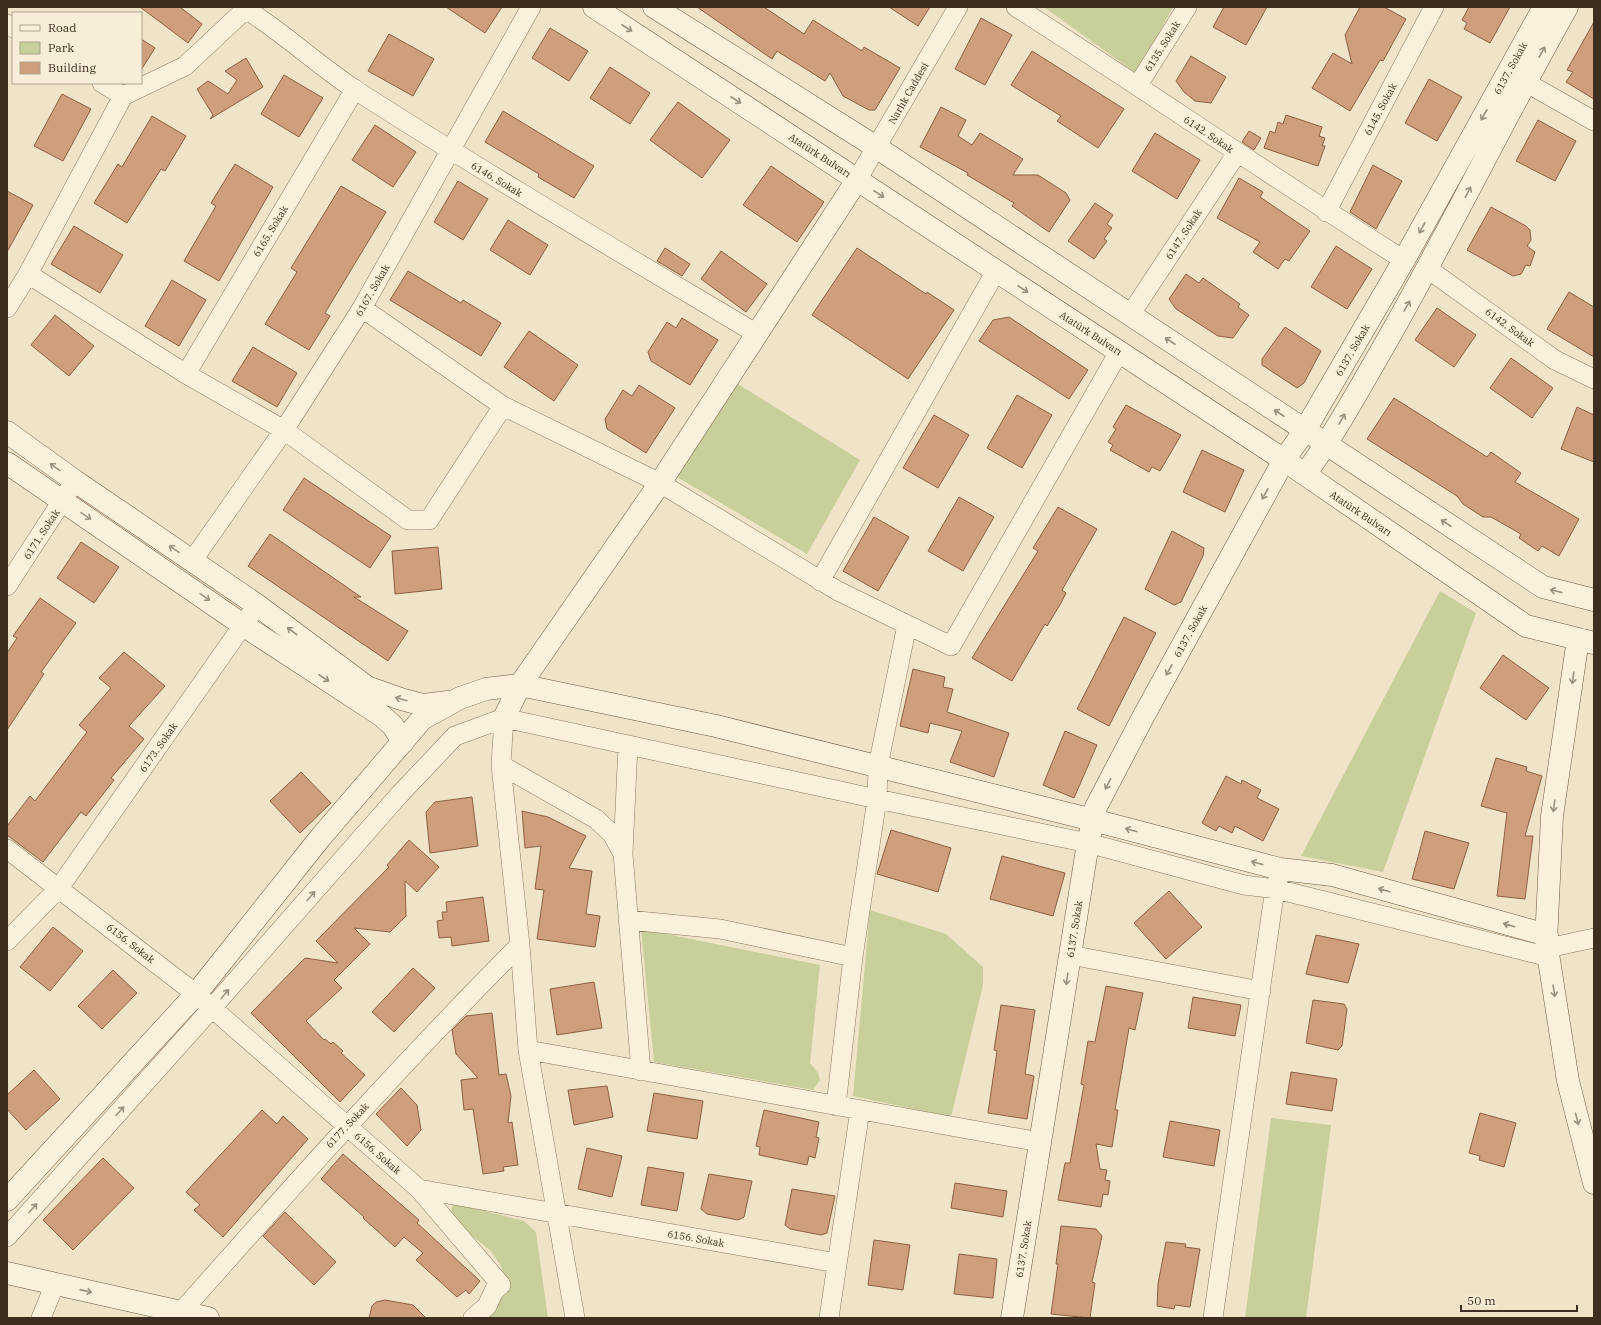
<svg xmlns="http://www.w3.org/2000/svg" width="1601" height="1325" viewBox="0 0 1601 1325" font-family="'IBM Plex Serif',serif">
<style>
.green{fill:#c9cf9b}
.building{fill:#cf9f7d;stroke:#8d5f41}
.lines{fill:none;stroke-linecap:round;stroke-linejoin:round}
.street-casing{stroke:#8d765c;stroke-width:20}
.secondary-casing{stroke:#6f573f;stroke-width:23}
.street{stroke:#faf1dc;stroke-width:19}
.secondary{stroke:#faf1dc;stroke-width:22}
.oneway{stroke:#9c907e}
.labels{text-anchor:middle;stroke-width:3;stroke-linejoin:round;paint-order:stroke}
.street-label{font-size:10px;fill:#3d2e20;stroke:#f7eed8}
</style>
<rect width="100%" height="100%" fill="#f0e4c8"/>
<!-- green -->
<path class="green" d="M1044 7H1173L1137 74Z
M738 384 860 460 807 554 677 477Z
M1440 591 1476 613 1383 872 1301 856Z
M870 910 946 934 983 967V985L951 1117 853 1096Z
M641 929 820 965 810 1063 818 1073 820 1080 813 1090 654 1062Z
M1271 1118 1331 1125 1306 1318H1245Z
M453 1203 524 1221 536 1232 548 1318H473L501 1288 502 1268 491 1251 450 1218Z"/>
<!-- building -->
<path class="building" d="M140 7H180L202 24 188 43Z
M446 7H502L485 33Z
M697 7H764L804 34 813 20 862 51 864 47 900 68 875 110H869L843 96 830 73 825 81 777 51 772 59Z
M889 7H930L918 26Z
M1224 7H1267L1246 45 1213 27Z
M1360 7H1384L1406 19 1383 61 1380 60 1350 111 1312 88 1333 53 1352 64 1345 35Z
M1469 7H1510L1490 43 1464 29 1467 23 1462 20Z
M981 18 1012 35 985 85 955 69Z
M1594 22V99L1566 82 1573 72 1567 70Z
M550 28 588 51 569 81 532 58Z
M389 34 434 59 413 96 368 71Z
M141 39 155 48 141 70Z
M1032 51 1124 109 1098 148 1057 121 1061 116 1011 85Z
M1191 56 1226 77 1211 103 1195 101 1184 92 1176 81Z
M246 58 263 87 210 119 213 115 197 89 208 81 228 94 237 80 225 71Z
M610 67 650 93 630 124 590 98Z
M284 75 323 98 299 137 261 114Z
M1429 79 1462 97 1437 141 1405 123Z
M62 94 91 109 63 161 34 146Z
M678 102 730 140 702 178 650 140Z
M941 107 966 120 958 136 972 145 980 133 1023 159 1013 175H1038L1066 193 1070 200 1049 232 1012 206 1014 203 967 175 968 173 920 147Z
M503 111 594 166 574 198 538 177 539 174 485 142Z
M1286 115 1322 127 1319 136 1325 138 1322 146H1325L1318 166 1264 148 1270 131 1275 133 1278 122 1283 124Z
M152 116 186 136 165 171 161 169 127 223 94 203 118 164 122 167Z
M1538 120 1576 141 1555 181 1516 161Z
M375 125 416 152 393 187 352 160Z
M1249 131 1261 138 1254 150 1242 142Z
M1155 133 1200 160 1177 199 1132 171Z
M235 164 273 187 219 281 184 261 216 206 211 203Z
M1373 165 1402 181 1376 229 1350 212Z
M771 166 824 202 797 242 743 205Z
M1239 178 1263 192 1260 197 1310 231 1289 261 1285 259 1278 269 1253 252 1260 242 1217 218Z
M458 181 488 199 463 240 434 222Z
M341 186 386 212 325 313 330 316 309 350 265 324 297 272 291 268Z
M7 191 33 205 7 252Z
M1095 203 1113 215 1107 224 1112 228 1104 239 1107 241 1094 259 1068 241Z
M1491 207 1526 226 1530 230 1531 240 1527 246 1535 252 1530 266 1526 265 1521 274 1513 276 1467 250Z
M508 220 548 245 530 275 490 250Z
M74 226 123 255 100 293 51 264Z
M1336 246 1372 269 1347 309 1311 287Z
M665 248 690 264 682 276 657 261Z
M857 248 926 294 927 292 954 310 908 379 812 315Z
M721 251 767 284 746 312 701 279Z
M408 271 461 303 463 300 501 323 481 356 390 300Z
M1186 274 1199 283 1203 278 1240 304 1238 307 1249 315 1233 338 1218 336 1176 309 1169 299Z
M172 280 206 300 179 346 145 326Z
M1569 292 1594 307V357L1547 329Z
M1437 308 1476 335 1454 367 1415 340Z
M55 315 94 346 69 376 31 345Z
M1009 317 1088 370 1069 399 979 341 993 320Z
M682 318 718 340 690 385 651 361 648 352 667 322 676 328Z
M1285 327 1321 351 1304 383 1297 388 1262 365V359Z
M529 331 578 365 554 401 504 367Z
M253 347 297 373 277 407 232 381Z
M1511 358 1553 388 1532 418 1490 388Z
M639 385 675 408 646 453 607 429 605 419 623 390 632 396Z
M1017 395 1052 415 1022 468 987 448Z
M1394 398 1487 457 1491 452 1521 473 1515 482 1579 519 1559 556 1542 546 1538 551 1519 538 1521 534 1491 517H1483L1463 504 1457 496 1367 439Z
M1126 405 1181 435 1160 471 1152 467 1149 472 1110 450 1113 445 1108 442 1116 429 1113 427Z
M1577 407 1594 415V462L1561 449Z
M934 415 969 435 938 488 903 468Z
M1202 450 1244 470 1225 512 1183 492Z
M304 478 391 536 370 568 283 510Z
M959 497 994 517 963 571 928 551Z
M1058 507 1097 529 1062 590 1066 593 1061 603 1047 626 1045 624 1012 681 972 658 1038 551 1033 548Z
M874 517 909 537 878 591 843 571Z
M1172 531 1204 548 1203 556 1181 602 1174 605 1145 589Z
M270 534 361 597H354L408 631 388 661 248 566Z
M81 542 119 567 94 603 57 578Z
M438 547 442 589 395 594 392 551Z
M40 598 76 623 41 672 44 674 7 730V653L17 638 13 636Z
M1124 617 1156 633 1109 726 1077 709Z
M124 652 165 686 129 726 144 739 111 778 114 780 86 816 81 812 43 862 7 835V826L30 796 35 801 87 732 79 725 111 688 99 678Z
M1503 655 1549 688 1526 720 1480 688Z
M913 669 945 677 943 687 953 689 947 712 1009 733 994 777 950 762 962 731 930 723 928 733 900 726Z
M1065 731 1097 745 1074 798 1043 785Z
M1496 758 1527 767 1526 771 1542 776 1525 836H1533L1525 899 1497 896 1507 813 1481 806Z
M301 772 331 803 300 833 270 801Z
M1226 776 1241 784 1242 780 1261 790 1257 798 1279 809 1263 841 1235 826 1232 833 1219 826 1216 831 1202 823Z
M472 797 478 846 430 853 426 812 435 802Z
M522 811 548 817 586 836 569 868 592 871 586 914 600 916 595 947 537 939 544 890 535 889 541 846 525 848Z
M891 830 951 848 938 892 877 874Z
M1425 831 1469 843 1454 889 1412 879Z
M409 840 439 867 417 892 405 881 406 916 390 932 354 928 370 944 334 980 342 988 306 1021 324 1040 325 1039 331 1044 333 1042 343 1051 341 1053 365 1075 340 1102 251 1013 305 958 338 963 316 941 389 867 387 865Z
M1002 856 1065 873 1053 916 990 899Z
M1169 891 1202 927 1166 959 1134 923Z
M483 897 489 941 452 946 451 937 439 938 437 921 443 920 442 912H447L446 902Z
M53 927 83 951 50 991 20 967Z
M1316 935 1359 944 1348 983 1306 974Z
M413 968 435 988 394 1032 372 1012Z
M113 970 137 993 102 1029 78 1006Z
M594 982 602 1028 557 1035 550 989Z
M1106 986 1143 993 1135 1030 1129 1028 1115 1110H1118L1112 1147 1096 1144 1100 1169 1107 1170 1105 1180 1110 1181 1108 1195 1103 1194 1101 1207 1058 1200 1065 1163H1070L1084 1085 1081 1084 1088 1041 1095 1042Z
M1193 997 1241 1005 1235 1036 1188 1028Z
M1313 1000 1344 1004 1347 1009 1342 1046 1338 1050 1306 1043Z
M1001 1005 1035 1010 1025 1074 1034 1076 1027 1119 988 1113 997 1051 994 1050Z
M492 1013 499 1075 506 1074 511 1096 508 1123 512 1122 518 1165 503 1167 504 1171 483 1174 473 1109 464 1110 461 1080 478 1078 456 1054 452 1030 466 1016Z
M34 1070 60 1099 26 1130 7 1109V1095Z
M1291 1072 1337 1079 1332 1111 1286 1104Z
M607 1086 613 1117 574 1125 568 1090Z
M401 1088 417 1105 421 1130 407 1146 376 1114Z
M654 1093 703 1101 697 1139 647 1131Z
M262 1110 277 1124 283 1116 308 1139 223 1237 194 1210 200 1205 186 1192Z
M764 1110 819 1122 816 1137 819 1138 815 1158 809 1156 807 1165 759 1155 760 1147 756 1146Z
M1480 1113 1516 1123 1504 1167 1479 1160 1480 1156 1469 1153Z
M1170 1121 1220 1130 1214 1166 1163 1157Z
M587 1148 622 1156 612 1197 578 1189Z
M343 1154 419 1220 417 1223 480 1281 469 1294 466 1290 457 1297 416 1260 423 1253 404 1237 395 1247 363 1218 364 1217 321 1179Z
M103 1158 134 1188 73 1250 43 1220Z
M648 1167 684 1173 677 1211 641 1205Z
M709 1174 752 1181 744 1217 738 1220 707 1214 701 1209Z
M955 1183 1007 1191 1003 1217 951 1208Z
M792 1189 835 1196 827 1233 821 1235 790 1229 785 1225Z
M285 1212 336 1262 314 1285 263 1236Z
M1061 1226 1096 1229 1102 1236 1092 1282 1095 1283 1090 1318 1051 1314 1058 1264H1056Z
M874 1240 910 1245 903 1290 868 1285Z
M1166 1242 1186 1244 1185 1247 1200 1249 1190 1307 1175 1305 1174 1309 1157 1306 1158 1284Z
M959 1254 997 1259 993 1298 954 1294Z
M385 1300 413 1305 426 1318H369L372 1306 376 1302Z"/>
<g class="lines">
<!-- street casing -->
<g class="street-casing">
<path id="street" d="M1016 7C1146 90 1273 178 1404 260
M247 10C285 34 319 66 357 91 488 175 623 254 757 334
M7 24 13 28
M1525 82 1594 121
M102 83 123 96 185 66 248 7
M1138 85 1187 7
M857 180 958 7
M1326 212 1434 7
M1428 269 1555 360 1594 379
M28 274 186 374 284 430 408 520H429L503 406
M7 308 28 274 123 96
M362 308 503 406 660 483 838 591 951 646 1119 352
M1130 315 1237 153
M186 374 355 89
M192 561 284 430 362 308 531 7
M820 581 996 271
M7 586 75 481
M504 718 501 765 520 945 528 1050 575 1318
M501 765 596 819 612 834 623 854 641 1071
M7 849 196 994 419 1189 837 1263
M623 853 628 745
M628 920 720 929 853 957
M7 941 59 888 257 605
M1548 948 1594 938
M1070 955 1261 991
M528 1050 1040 1142
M836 1106 853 957 877 799 878 766 907 625
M419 1189 501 1285 494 1291 487 1306 473 1318
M7 1237 212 1008 400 794 455 736 504 718 877 799 1088 843 1244 885 1276 889 1549 957
M181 1312C292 1187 402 1063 520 945
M41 1318 55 1284
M829 1318 860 1110
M1213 1318 1273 902 1279 876"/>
</g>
<!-- secondary casing -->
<g class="secondary-casing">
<path id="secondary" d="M594 7 1284 460 1526 626 1594 643
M654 7 876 147 1543 587 1594 600
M7 432 75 481 257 605 367 687 401 699 423 705 448 702
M7 463 243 625 382 716 393 726 403 742
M1305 474C1335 434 1359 389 1384 346 1448 234 1504 119 1567 7
M1578 639 1552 816 1546 941 1568 1081 1594 1183
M504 718 520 685 660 483 857 180
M7 1200 196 994 320 838 422 719 460 698 486 689 520 685 716 726 1093 820 1280 869 1332 875 1547 935
M7 1273 208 1318
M1012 1318 1088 843 1096 807 1142 719 1284 460 1305 430 1404 260 1544 7"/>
</g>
<!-- street -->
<use href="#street" class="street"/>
<!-- secondary -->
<use href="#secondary" class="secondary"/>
</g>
<!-- one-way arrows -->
<defs><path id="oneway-shaft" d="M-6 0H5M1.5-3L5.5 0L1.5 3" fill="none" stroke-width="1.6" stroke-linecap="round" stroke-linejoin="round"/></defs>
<g class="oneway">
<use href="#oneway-shaft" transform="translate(627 28) rotate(33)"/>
<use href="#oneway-shaft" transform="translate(1542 52) rotate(-61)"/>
<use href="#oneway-shaft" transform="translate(736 100) rotate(33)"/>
<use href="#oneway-shaft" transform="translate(1484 115) rotate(119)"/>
<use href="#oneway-shaft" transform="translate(1468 192) rotate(-63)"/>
<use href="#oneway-shaft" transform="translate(879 194) rotate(33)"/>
<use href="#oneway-shaft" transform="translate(1422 228) rotate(119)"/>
<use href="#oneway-shaft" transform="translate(1023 289) rotate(33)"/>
<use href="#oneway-shaft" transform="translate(1407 306) rotate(-60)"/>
<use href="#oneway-shaft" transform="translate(1170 341) rotate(-147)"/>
<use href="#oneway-shaft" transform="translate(1279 413) rotate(-147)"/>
<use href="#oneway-shaft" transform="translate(1342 419) rotate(-60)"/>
<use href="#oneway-shaft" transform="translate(55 467) rotate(-144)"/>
<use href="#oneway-shaft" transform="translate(1265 494) rotate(119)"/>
<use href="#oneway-shaft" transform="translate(86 516) rotate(34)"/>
<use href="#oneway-shaft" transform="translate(1446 523) rotate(-147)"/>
<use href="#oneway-shaft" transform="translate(174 549) rotate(-146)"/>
<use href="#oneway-shaft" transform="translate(1556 591) rotate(-166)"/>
<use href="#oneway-shaft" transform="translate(205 597) rotate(35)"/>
<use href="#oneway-shaft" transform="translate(292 631) rotate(-143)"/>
<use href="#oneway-shaft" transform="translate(1169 670) rotate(119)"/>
<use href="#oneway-shaft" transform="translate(324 678) rotate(33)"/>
<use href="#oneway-shaft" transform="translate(1573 678) rotate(98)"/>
<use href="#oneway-shaft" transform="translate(401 699) rotate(-163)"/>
<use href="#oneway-shaft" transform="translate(1108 784) rotate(117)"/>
<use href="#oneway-shaft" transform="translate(1554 806) rotate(98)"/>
<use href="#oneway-shaft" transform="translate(1131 830) rotate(-165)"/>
<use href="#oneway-shaft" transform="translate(1257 863) rotate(-165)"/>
<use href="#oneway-shaft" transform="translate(1384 890) rotate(-164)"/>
<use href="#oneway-shaft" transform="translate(311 896) rotate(-49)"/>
<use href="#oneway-shaft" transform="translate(1509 925) rotate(-164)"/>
<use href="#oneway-shaft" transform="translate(1067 979) rotate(99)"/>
<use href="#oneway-shaft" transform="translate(1554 991) rotate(81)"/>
<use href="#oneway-shaft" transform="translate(225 994) rotate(-49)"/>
<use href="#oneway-shaft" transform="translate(120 1111) rotate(-48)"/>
<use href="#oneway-shaft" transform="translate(1577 1119) rotate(76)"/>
<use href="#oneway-shaft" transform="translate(33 1208) rotate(-48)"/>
<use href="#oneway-shaft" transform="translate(86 1291) rotate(13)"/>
</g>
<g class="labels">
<!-- street labels -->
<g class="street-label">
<text transform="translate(1162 46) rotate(-58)" y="4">6135. Sokak</text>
<text transform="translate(1510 68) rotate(-61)" y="4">6137. Sokak</text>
<text transform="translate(908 93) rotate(-60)" y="4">Narlık Caddesi</text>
<text transform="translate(1380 109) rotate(-62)" y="4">6145. Sokak</text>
<text transform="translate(1209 134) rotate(34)" y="4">6142. Sokak</text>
<text transform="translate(820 155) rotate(33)" y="4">Atatürk Bulvarı</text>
<text transform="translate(497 179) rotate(31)" y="4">6146. Sokak</text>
<text transform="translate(270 231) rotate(-59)" y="4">6165. Sokak</text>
<text transform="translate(1183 234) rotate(-57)" y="4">6147. Sokak</text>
<text transform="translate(372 290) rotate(-60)" y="4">6167. Sokak</text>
<text transform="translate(1510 327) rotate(36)" y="4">6142. Sokak</text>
<text transform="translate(1091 333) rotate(33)" y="4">Atatürk Bulvarı</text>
<text transform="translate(1352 350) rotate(-60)" y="4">6137. Sokak</text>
<text transform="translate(1361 513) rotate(34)" y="4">Atatürk Bulvarı</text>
<text transform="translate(41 534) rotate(-57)" y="4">6171. Sokak</text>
<text transform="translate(1190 631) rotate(-61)" y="4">6137. Sokak</text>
<text transform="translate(158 747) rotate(-55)" y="4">6173. Sokak</text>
<text transform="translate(1074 929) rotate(-81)" y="4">6137. Sokak</text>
<text transform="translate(131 943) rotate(38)" y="4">6156. Sokak</text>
<text transform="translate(347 1125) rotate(-47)" y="4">6177. Sokak</text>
<text transform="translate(378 1153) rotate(41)" y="4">6156. Sokak</text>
<text transform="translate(696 1238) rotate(10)" y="4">6156. Sokak</text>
<text transform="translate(1023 1249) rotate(-81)" y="4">6137. Sokak</text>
</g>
</g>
<!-- border -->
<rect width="1601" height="1325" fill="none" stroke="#3d2e20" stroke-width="16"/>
<!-- legend -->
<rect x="12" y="12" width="130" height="72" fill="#f7eed8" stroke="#ada18e"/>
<rect x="20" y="25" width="20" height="6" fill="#faf1dc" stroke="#ada18e"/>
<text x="48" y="32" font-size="12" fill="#3d2e20">Road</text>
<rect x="20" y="42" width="20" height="12" fill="#c9cf9b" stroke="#ada18e"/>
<text x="48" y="52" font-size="12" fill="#3d2e20">Park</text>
<rect x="20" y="62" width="20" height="12" fill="#cf9f7d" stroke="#ada18e"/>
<text x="48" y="72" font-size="12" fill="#3d2e20">Building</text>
<!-- scale -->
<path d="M1461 1305v6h116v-6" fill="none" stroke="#3d2e20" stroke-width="2"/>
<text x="1467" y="1305" font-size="12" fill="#3d2e20" stroke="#f7eed8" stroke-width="3" paint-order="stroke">50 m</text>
</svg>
